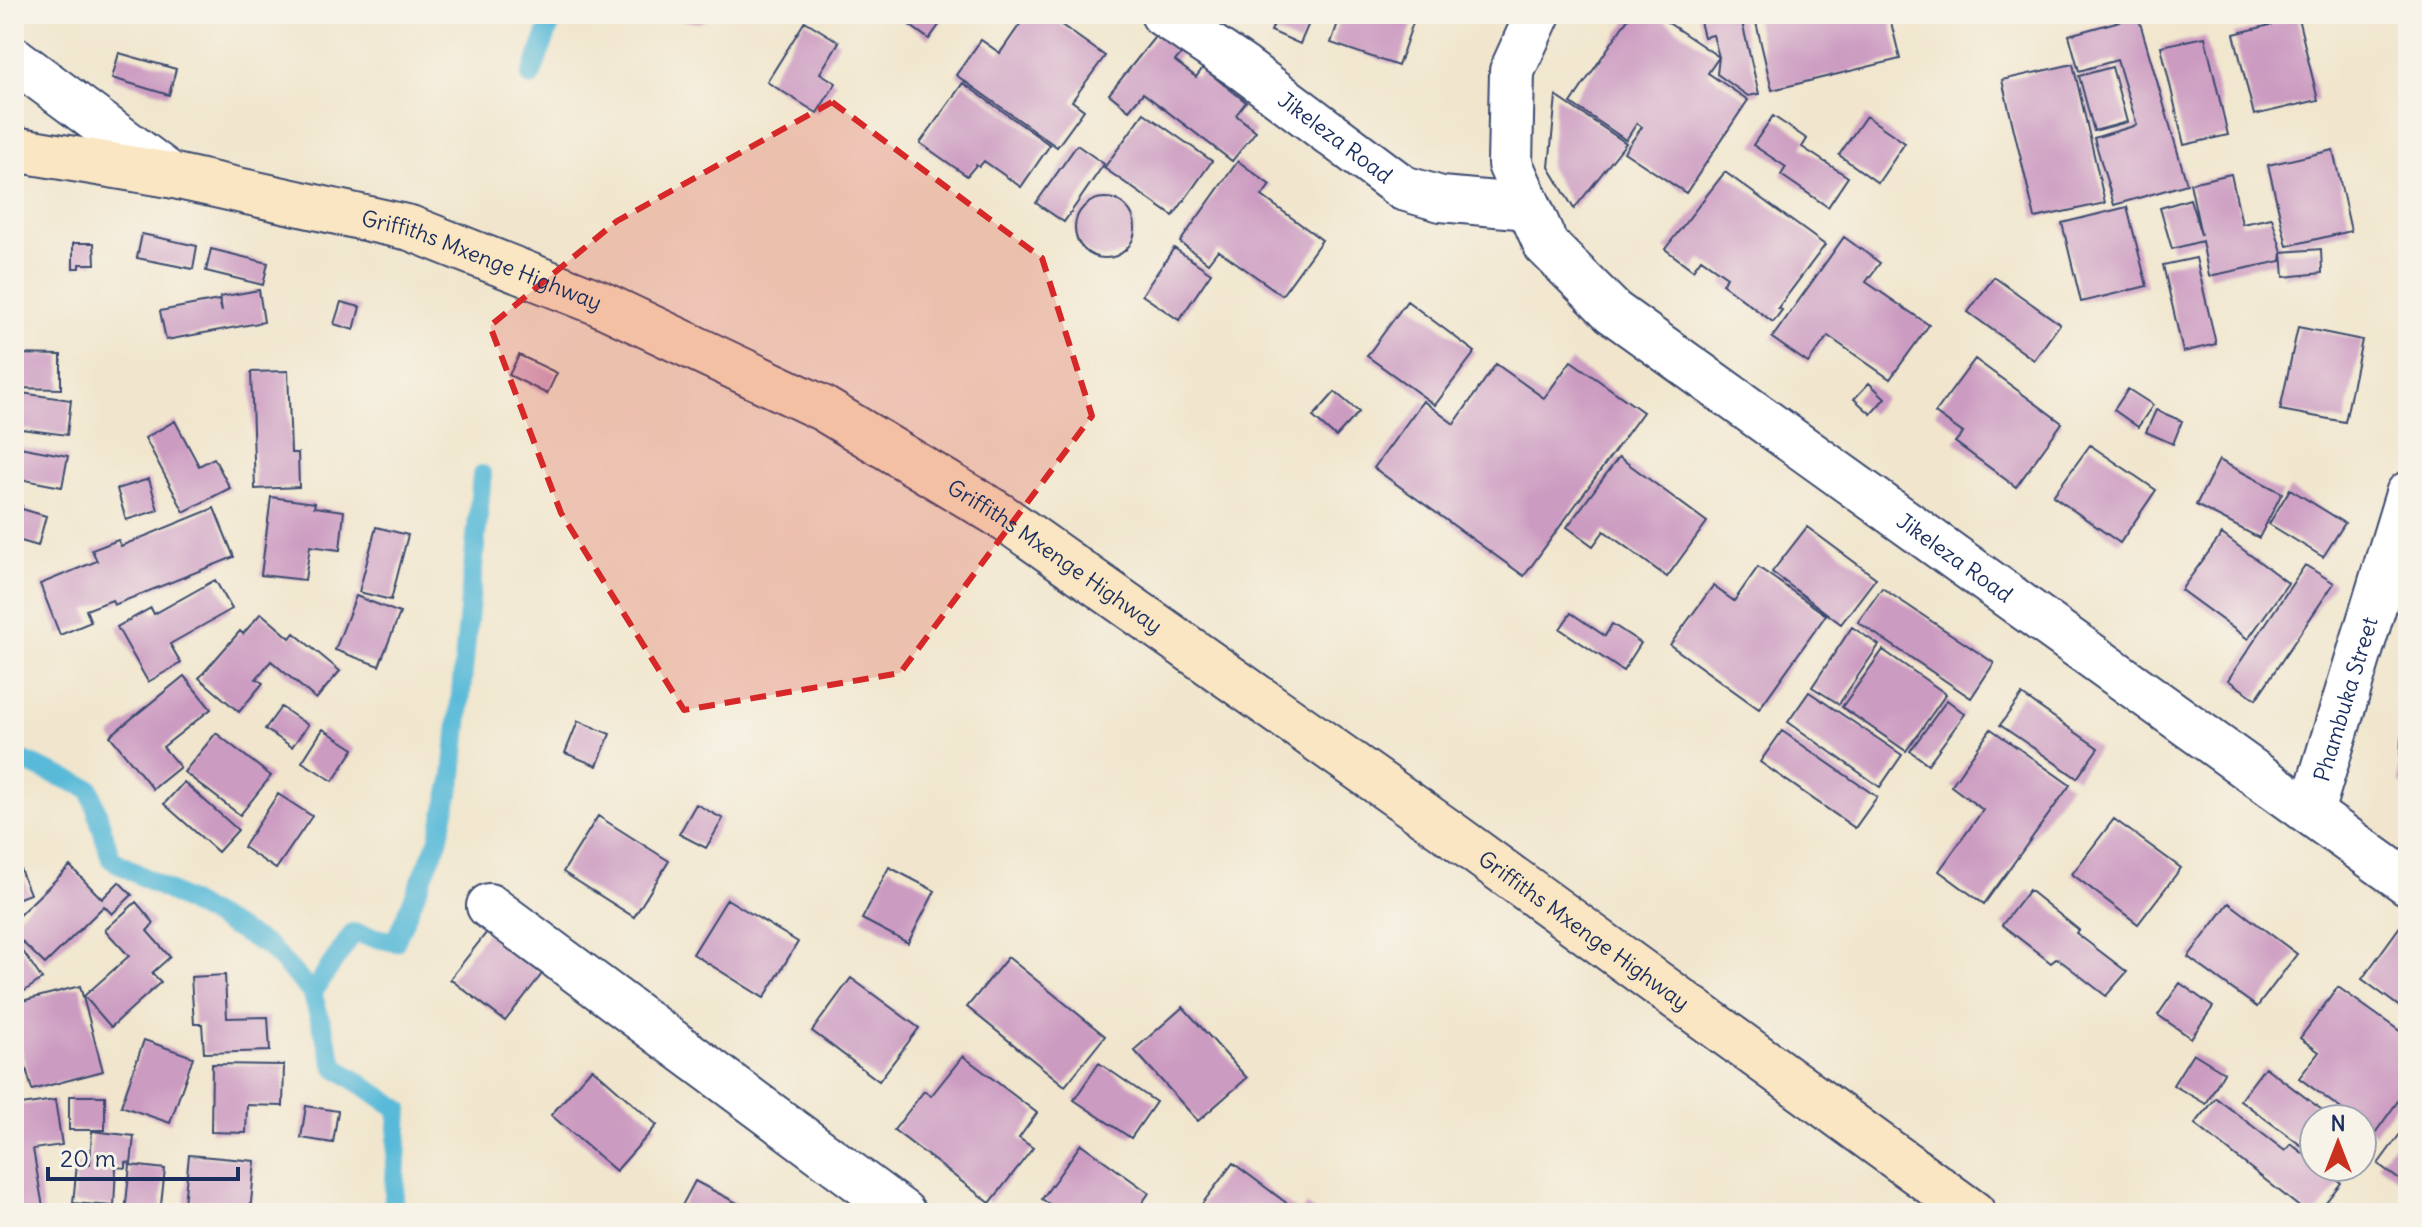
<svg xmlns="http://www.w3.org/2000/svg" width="2422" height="1227" viewBox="0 0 2422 1227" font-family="Delius,sans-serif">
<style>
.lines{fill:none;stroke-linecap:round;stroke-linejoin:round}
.stream{stroke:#59bad8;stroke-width:20}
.building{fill:#cc9bc1}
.street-casing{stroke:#3b4a6f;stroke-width:48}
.secondary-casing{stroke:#3b4a6f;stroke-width:48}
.street{stroke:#fff;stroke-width:44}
.secondary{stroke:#fbe6c3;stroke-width:44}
.marked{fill:#d62828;fill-opacity:0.2;stroke:#d62828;stroke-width:6;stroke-dasharray:16 10;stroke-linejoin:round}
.labels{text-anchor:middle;stroke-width:6;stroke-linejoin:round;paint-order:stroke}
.street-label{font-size:22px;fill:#1b2f5e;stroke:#f7f3e8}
</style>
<rect width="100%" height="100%" fill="#f7f3e8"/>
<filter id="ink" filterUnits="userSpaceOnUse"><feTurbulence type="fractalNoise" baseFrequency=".0125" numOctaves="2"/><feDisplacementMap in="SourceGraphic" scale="16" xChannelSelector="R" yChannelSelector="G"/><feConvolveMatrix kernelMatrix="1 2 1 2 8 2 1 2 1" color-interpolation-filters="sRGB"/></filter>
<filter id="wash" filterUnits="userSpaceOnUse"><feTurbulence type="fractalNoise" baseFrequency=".006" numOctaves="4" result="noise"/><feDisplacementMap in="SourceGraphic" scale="32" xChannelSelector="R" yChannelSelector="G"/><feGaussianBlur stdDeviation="1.8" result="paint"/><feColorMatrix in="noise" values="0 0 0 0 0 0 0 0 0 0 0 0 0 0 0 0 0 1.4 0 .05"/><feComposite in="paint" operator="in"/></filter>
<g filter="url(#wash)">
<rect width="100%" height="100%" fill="#f1e6cd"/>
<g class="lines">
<!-- stream -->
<path class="stream" d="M531 76 554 14
M14 757 90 789 111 859 269 947 312 993
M393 1213 399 1109 335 1067 312 993 353 933 395 942 438 841 453 776 482 475"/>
</g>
<g id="blocks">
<!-- building -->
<path class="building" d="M674 14H719L699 23 680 20Z
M894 14H947L929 39Z
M1027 14H1046L1105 56 1072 101 1084 110 1057 147 956 75 981 40 1000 53Z
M1278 14H1313L1300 44 1271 31Z
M1341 14H1416L1398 66 1331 43Z
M1631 14H1655L1719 57 1708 73 1748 100 1686 193 1624 152 1642 127 1637 123 1626 140 1571 103Z
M1698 14H1740L1759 94 1748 96 1717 74 1719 57 1713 35 1704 37Z
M1754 14H1889L1900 59 1772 90Z
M2138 16 2187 184 2114 205 2094 138 2137 125 2117 60 2079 71 2069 35Z
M2298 18 2318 100 2254 115 2234 34Z
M805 21 839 42 820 73 836 83 817 113 767 82Z
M1158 33 1183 52 1175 61 1196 77 1203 68 1246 102 1236 115 1256 131 1232 161 1143 93 1129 110 1109 94Z
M2205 37 2228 135 2184 145 2161 46Z
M119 53 176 69 169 95 112 78Z
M2073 64 2105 203 2035 218 2002 80Z
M2112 67 2127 122 2094 131 2079 76Z
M963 83 1050 145 1021 187 984 161 979 167 976 165 967 176 920 143Z
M1556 96 1626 143 1574 209 1549 167Z
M1144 113 1212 161 1173 216 1104 168Z
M1773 116 1807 139 1802 147 1848 177 1828 207 1781 175 1786 167 1753 145Z
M1866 116 1905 143 1878 183 1839 155Z
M1077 145 1104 164 1064 222 1036 203Z
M2333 150 2351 231 2287 246 2268 165Z
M1238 161 1270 185 1262 196 1322 240 1282 295 1218 250 1208 263 1180 242Z
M1725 172 1825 245 1778 308 1782 310 1773 322 1722 284 1727 277 1701 259 1693 270 1665 249Z
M2231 174 2242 224 2272 218 2282 252 2281 261 2209 276 2202 241 2172 249 2160 208 2190 199 2201 235 2190 183Z
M1075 228a30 30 0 1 1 60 0a30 30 0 1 1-60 0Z
M2127 207 2147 286 2081 302 2062 223Z
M142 234 197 246 193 269 137 258Z
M1844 237 1880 263 1866 282 1929 325 1890 379 1828 336 1808 363 1772 338Z
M73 243H94L95 264H80V268H73Z
M1174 248 1211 273 1179 320 1142 295Z
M211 249 268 263 263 285 206 271Z
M2321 249 2322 273 2284 277 2282 252Z
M2196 258 2216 344 2183 352 2163 265Z
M1994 277 2060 324 2034 360 1968 312Z
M259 290 264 322 166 340 160 311 219 300 222 312 220 297Z
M1407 301 1475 352 1435 405 1367 356Z
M341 302 360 307 354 330 334 324Z
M2298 327 2362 340 2345 422 2280 410Z
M14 354 61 355V389L14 388Z
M519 355 557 373 547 394 509 375Z
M1975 359 2062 423 2016 487 1955 442 1963 433 1935 413Z
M1571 361 1643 412 1524 576 1374 468 1423 401 1454 424 1496 364 1544 398Z
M288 371 291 453H298L299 487 255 489 251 372Z
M1869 383 1885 398 1871 414 1854 399Z
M2128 389 2153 405 2138 427 2114 410Z
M14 392 71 400 67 435 14 428Z
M1335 392 1359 412 1336 437 1313 417Z
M2156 410 2182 421 2173 444 2146 432Z
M175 421 199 466 214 458 230 488 184 512 145 438Z
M2090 445 2156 490 2120 543 2053 496Z
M14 446 68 456 62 487 14 478Z
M1619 457 1707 522 1667 577 1604 531 1593 546 1567 527Z
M2219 460 2282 493 2259 538 2196 505Z
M149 479 158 510 126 520 117 489Z
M2290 489 2345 523 2323 557 2269 524Z
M271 497 315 503 314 507 344 511 340 550 310 546 305 580 261 575Z
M14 502 22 505V509L46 516 38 546 14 539Z
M214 508 234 557 114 605 112 600 86 610 91 622 60 635 40 584 97 561 92 550 118 540 121 546Z
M376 527 408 535 391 600 359 592Z
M1807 527 1876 578 1841 624 1772 572Z
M2222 534 2288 583 2248 639 2181 590Z
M2305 565 2334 583 2256 699 2228 680Z
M1758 567 1826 615 1759 709 1670 645 1713 586 1734 601Z
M215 580 232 609 170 644 181 663 148 682 117 627 151 608 154 614Z
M1882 588 1994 663 1971 698 1858 622Z
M356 596 400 613 379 666 335 650Z
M261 613 290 638 294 633 340 671 316 699 271 661 256 679 263 683 239 712 199 678 240 631 243 634Z
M1571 613 1605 636 1612 624 1641 643 1623 671 1560 629Z
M1852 627 1879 645 1839 704 1812 687Z
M1883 650 1946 694 1906 751 1842 707Z
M184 676 211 709 163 747 180 767 153 789 110 736Z
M1809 692 1902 755 1880 787 1788 722Z
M2022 695 2098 748 2077 778 2000 725Z
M1947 700 1965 714 1928 764 1910 751Z
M281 707 308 725 292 747 265 729Z
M2407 717H2408V786L2399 784 2401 739Z
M578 721 610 734 597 766 565 753Z
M323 729 354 749 333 781 302 762Z
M1991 729 2070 785 1984 904 1939 871 1983 810 1951 786Z
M1782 731 1877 797 1855 828 1760 762Z
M216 733 271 776 240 815 184 772Z
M184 782 238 830 218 852 164 804Z
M278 794 312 816 276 869 243 847Z
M696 804 723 819 706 848 679 834Z
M598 816 669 861 634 917 563 872Z
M2114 819 2181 868 2138 924 2072 874Z
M14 854 30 894 14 900Z
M70 866 102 899 119 882 132 895 112 914 104 906 45 964 14 934V920Z
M889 867 935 891 908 943 862 919Z
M2029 890 2079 930 2076 933 2127 972 2106 996 2057 958 2051 963 2002 925Z
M727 899 798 942 764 998 693 954Z
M136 902 154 923 147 931 170 957 152 973 161 982 111 1027 84 996 129 956 105 930Z
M2229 903 2297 954 2257 1007 2188 957Z
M2401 925 2408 931V1013L2362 979Z
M487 932 542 974 505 1021 450 979Z
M22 950 42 979 20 994 14 986V955Z
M1008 957 1105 1036 1065 1086 967 1007Z
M225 975 227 1018 268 1017 270 1051 204 1053 202 1024H194L191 977Z
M851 978 919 1028 879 1081 812 1031Z
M2180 983 2213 1007 2191 1038 2158 1015Z
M80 986 103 1071 32 1090 14 1024V1003Z
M2338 987 2408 1037V1087L2375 1133 2362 1124V1119H2355L2299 1078 2319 1052 2300 1038Z
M1183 1007 1247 1078 1198 1121 1134 1050Z
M144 1040 193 1057 170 1123 121 1106Z
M2193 1053 2224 1072 2206 1104 2173 1085Z
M963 1056 1037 1113 1019 1138 1033 1148 990 1203 894 1130 924 1091 931 1096Z
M1099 1063 1156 1102 1131 1138 1074 1100Z
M212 1064 284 1065 283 1106 247 1105 246 1133 211 1132Z
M2265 1067 2334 1119H2314V1155L2240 1100Z
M592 1068 657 1125 616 1171 551 1115Z
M69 1096H105V1130H69Z
M2216 1098 2285 1151 2291 1144 2314 1162V1167H2320L2341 1183 2317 1213H2307L2195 1124Z
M55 1100 62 1145 33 1149 44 1213H14V1106Z
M306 1106 338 1111 333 1143 301 1138Z
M2408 1123V1186L2378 1164Z
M92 1131 134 1136 131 1163 126 1162V1168L116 1167 114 1206 73 1203 77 1164 90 1165Z
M1081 1144 1149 1193 1135 1213H1062L1042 1199Z
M189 1155 255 1161 250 1213H183Z
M1233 1163 1300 1213 1306 1205 1316 1213H1214L1202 1204Z
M130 1165 165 1169 160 1213H125Z
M695 1181 756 1213H678Z"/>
</g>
</g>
<g filter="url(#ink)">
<use href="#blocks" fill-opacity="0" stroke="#3b4a6f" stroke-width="2"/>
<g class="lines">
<!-- street casing -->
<g class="street-casing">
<g id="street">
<path id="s1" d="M1163 14 1243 68 1403 188 1441 199 1529 207"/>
<path id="s2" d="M1538 14 1512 71 1510 164 1546 245 1613 312 2408 883"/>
<path d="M14 59 170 175"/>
<path id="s3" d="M2311 812 2408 494"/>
<path d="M489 906 903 1213"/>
</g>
</g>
<!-- secondary casing -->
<g class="secondary-casing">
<g id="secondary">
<path id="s4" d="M14 149 170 175 410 228 597 302 822 408 998 514 1453 835 1973 1213"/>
</g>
</g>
<!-- street -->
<use href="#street" class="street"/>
<!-- secondary -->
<use href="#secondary" class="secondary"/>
</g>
</g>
<!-- marked area -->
<path class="marked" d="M832 102 1042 258 1092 416 900 673 684 710 561 513 490 326 617 221Z"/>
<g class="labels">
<!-- street labels -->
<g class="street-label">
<text dy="8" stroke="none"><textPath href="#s1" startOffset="212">Jikeleza Road</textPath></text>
<text dy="8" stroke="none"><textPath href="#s4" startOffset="482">Griffiths Mxenge Highway</textPath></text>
<text dy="8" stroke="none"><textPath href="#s4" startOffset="1130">Griffiths Mxenge Highway</textPath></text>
<text dy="8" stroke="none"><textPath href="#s2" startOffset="760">Jikeleza Road</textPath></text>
<text dy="8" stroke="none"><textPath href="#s3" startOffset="118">Phambuka Street</textPath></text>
<text dy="8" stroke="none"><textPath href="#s4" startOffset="1778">Griffiths Mxenge Highway</textPath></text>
</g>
</g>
<!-- margin -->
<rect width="2422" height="1227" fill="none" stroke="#f7f3e8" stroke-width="48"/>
<!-- north arrow -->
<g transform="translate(2338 1143)"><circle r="38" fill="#f7f3e8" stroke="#9fa5b1" stroke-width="2"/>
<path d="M0-6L14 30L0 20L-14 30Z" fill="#c8321e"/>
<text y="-12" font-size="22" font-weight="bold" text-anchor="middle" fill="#1b2f5e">N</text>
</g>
<!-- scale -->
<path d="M48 1167v12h190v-12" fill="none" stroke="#1b2f5e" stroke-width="4"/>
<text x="60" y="1167" font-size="24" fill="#1b2f5e" stroke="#f7f3e8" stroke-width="6" paint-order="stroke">20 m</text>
</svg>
